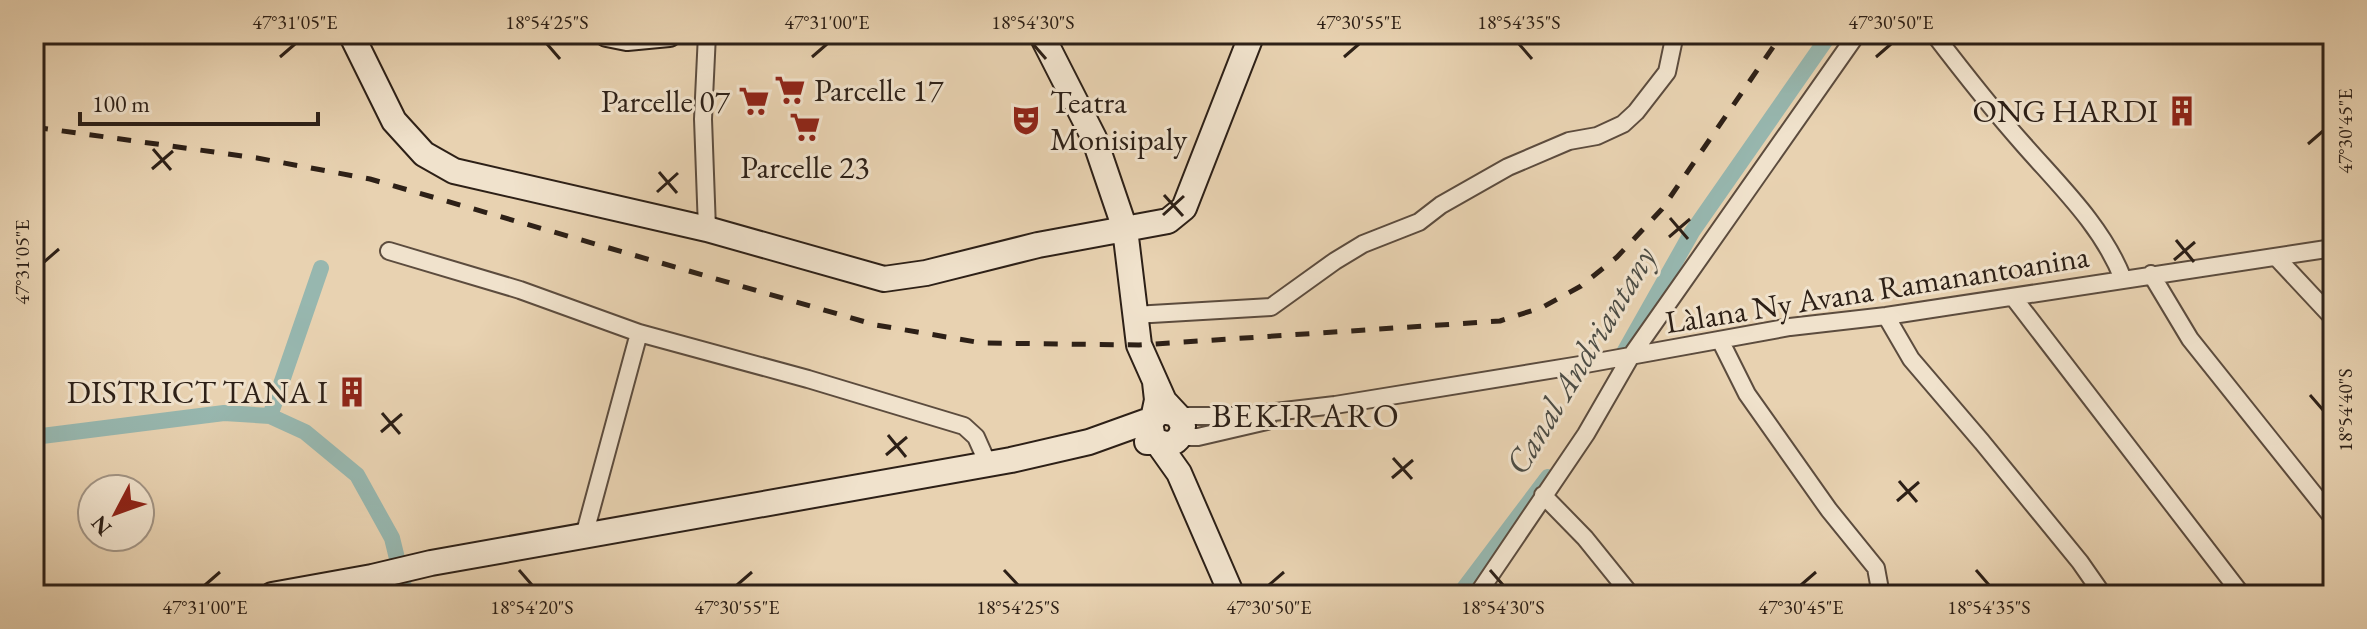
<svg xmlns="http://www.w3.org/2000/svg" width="2367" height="629" viewBox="0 0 2367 629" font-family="'EB Garamond',serif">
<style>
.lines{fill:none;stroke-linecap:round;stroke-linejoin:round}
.canal{stroke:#97b7af;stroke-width:16}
.street-casing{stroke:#5c4c3e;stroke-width:20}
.secondary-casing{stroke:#2d2017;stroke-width:28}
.street{stroke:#f0e2cc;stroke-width:16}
.secondary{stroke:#f0e2cc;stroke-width:24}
.rail{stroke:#2d2017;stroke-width:5;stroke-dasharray:14 14;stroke-linecap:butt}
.ticks{fill:none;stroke:#2d2017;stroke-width:3}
.labels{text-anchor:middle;stroke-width:6;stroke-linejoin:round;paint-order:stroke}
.poi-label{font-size:32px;fill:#2d2017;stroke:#f0e2cc;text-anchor:end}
.street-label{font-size:32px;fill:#2d2017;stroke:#f0e2cc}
.water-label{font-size:34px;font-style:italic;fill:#4d4d45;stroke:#f0e2cc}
.neighbourhood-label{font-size:34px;letter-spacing:2px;fill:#2d2017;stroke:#f0e2cc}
.neatline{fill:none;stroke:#2d2017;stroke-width:3}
.ticks-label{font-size:20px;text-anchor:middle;fill:#2d2017}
</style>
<rect width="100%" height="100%" fill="#e8d2b1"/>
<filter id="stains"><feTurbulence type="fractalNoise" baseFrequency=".0025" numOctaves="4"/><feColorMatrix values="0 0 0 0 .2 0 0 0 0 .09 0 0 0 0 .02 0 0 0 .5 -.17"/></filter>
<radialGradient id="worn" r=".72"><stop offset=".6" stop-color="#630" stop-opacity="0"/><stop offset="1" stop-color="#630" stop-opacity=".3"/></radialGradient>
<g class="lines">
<!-- canal -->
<path class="canal" d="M1617 365 1692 232 1830 34
M270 416 321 268
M34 437 224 413 270 416 305 432 357 475 392 538 406 595
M1459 595 1548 477"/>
<!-- street casing -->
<g class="street-casing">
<path id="street" d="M707 34 703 119 707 229
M1934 34C1963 72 1992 109 2024 145 2060 186 2103 227 2123 279
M389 251 520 290 639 333
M2276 257 2333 318
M2151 274 2190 339 2333 518
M2013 297 2242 595
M1134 315 1271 307 1335 261 1363 244 1419 222 1441 205 1508 167 1569 141 1597 136 1623 124 1636 112 1667 72 1675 34
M1886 316 1911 359 1982 442 2080 562 2103 595
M1720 340 1747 394 1829 510 1876 568 1881 595
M1178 416H1240L1335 405 1586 364 1790 327 1886 316 2333 248
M1180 437H1198L1267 421
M1543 495 1585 538 1631 595
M584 536 639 333 808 379 964 426 976 437 988 464
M1477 595 1586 434 1631 356 1857 34"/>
</g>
<!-- secondary casing -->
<g class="secondary-casing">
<path id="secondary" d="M351 34 394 121 424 154 454 171 707 229 884 279 926 273 1038 245 1168 221 1184 208 1252 34
M607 34 627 38 669 34
M1041 34 1094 138 1125 229 1139 345 1164 401 1178 416 1183 426C1181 444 1166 449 1153 438L1150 423C1156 411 1167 409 1178 416
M1147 442H1157L1179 473 1232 595
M272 595 372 577 431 563 1011 460 1089 442 1153 419 1157 400 1155 382"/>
</g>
<!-- street -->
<use href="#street" class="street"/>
<!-- secondary -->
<use href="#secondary" class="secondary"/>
<!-- rail -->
<path class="rail" d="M34 127 257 158 370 179 876 325 982 343 1139 345 1500 321 1543 307 1581 286 1617 257 1662 209 1782 34
M34 207H38"/>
</g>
<!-- ticks -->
<path class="ticks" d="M547 44 560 59M1033 44 1046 59M1519 44 1532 59M280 57 295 44M812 57 827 44M1344 57 1359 44M1876 57 1891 44M2308 144 2323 131M153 149 171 170M152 169 173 151M659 172 677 193M657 192 678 173M1164 195 1183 216M1163 215 1184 196M1670 218 1688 239M1669 237 1690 219M2176 240 2194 262M2174 260 2195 242M44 262 59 249M2310 395 2323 410M382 413 400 434M381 432 402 414M888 435 906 457M886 455 907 437M1393 458 1412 479M1392 478 1413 460M1899 481 1917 502M1897 501 1919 482M519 570 532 585M1004 570 1018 585M1490 570 1503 585M1976 570 1989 585M205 585 220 572M737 585 752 572M1269 585 1284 572M1801 585 1816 572"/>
<!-- icons -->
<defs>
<g id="supermarket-bare" transform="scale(2.4)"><path d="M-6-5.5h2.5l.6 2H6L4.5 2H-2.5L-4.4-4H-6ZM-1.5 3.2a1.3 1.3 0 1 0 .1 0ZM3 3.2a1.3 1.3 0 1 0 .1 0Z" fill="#8f2418" stroke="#f0e2cc" stroke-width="2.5" paint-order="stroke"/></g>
<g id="building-bare" transform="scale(2.4)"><path d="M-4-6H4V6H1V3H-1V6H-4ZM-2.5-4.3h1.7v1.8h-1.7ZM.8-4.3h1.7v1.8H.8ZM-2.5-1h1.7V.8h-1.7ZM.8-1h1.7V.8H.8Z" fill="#8f2418" stroke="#f0e2cc" stroke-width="2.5" paint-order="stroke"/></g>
<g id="theatre-bare" transform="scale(2.4)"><path d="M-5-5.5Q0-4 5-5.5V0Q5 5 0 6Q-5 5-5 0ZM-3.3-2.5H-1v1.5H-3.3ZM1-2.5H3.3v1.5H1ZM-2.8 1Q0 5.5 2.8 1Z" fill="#8f2418" stroke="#f0e2cc" stroke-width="2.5" paint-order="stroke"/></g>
</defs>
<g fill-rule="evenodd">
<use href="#supermarket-bare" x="790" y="90"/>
<use href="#supermarket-bare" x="754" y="101"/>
<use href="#building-bare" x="2182" y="111"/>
<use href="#theatre-bare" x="1026" y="120"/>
<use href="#supermarket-bare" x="805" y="127"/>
<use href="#building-bare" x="352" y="392"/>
</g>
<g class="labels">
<!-- poi labels -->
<g class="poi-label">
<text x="814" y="101" text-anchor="start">Parcelle 17</text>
<text x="730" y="112">Parcelle 07</text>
<text x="1050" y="113" text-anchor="start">Teatra<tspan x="1050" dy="37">Monisipaly</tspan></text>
<text x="2158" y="122">ONG HARDI</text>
<text x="805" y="178" text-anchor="middle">Parcelle 23</text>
<text x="328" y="403">DISTRICT TANA I</text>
</g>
<!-- street labels -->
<g class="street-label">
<text transform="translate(1877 289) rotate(-9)" y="11">Làlana Ny Avana Ramanantoanina</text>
</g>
<!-- water labels -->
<g class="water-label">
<text transform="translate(1580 360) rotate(-59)" y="12">Canal Andriantany</text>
</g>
<!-- neighbourhood labels -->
<g class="neighbourhood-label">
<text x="1306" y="427">BEKIRARO</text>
</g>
</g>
<!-- margin -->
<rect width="2367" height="629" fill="none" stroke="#e8d2b1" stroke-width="88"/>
<!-- north arrow -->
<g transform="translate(116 513) rotate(229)"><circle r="38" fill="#f0e2cc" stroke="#a29484" stroke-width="2"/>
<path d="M0-6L14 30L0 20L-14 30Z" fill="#8f2418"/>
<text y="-12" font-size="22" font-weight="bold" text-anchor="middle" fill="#2d2017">N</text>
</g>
<!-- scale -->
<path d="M80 112v12h238v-12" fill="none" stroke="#2d2017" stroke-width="4"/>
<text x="92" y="112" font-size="24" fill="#2d2017" stroke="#f0e2cc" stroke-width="6" paint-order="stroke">100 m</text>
<rect x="44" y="44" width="2279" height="541" class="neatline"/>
<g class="ticks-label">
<text x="295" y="29">47°31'05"E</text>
<text x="547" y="29">18°54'25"S</text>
<text x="827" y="29">47°31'00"E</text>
<text x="1033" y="29">18°54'30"S</text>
<text x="1359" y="29">47°30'55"E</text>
<text x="1519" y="29">18°54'35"S</text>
<text x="1891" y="29">47°30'50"E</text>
<text transform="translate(2345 131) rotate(-90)" y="7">47°30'45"E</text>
<text transform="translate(22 262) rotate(-90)" y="7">47°31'05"E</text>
<text transform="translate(2345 410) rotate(-90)" y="7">18°54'40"S</text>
<text x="205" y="614">47°31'00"E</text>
<text x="532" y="614">18°54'20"S</text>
<text x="737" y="614">47°30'55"E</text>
<text x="1018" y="614">18°54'25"S</text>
<text x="1269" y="614">47°30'50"E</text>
<text x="1503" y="614">18°54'30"S</text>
<text x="1801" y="614">47°30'45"E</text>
<text x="1989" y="614">18°54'35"S</text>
</g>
<rect width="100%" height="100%" filter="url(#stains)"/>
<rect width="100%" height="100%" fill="url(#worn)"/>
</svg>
